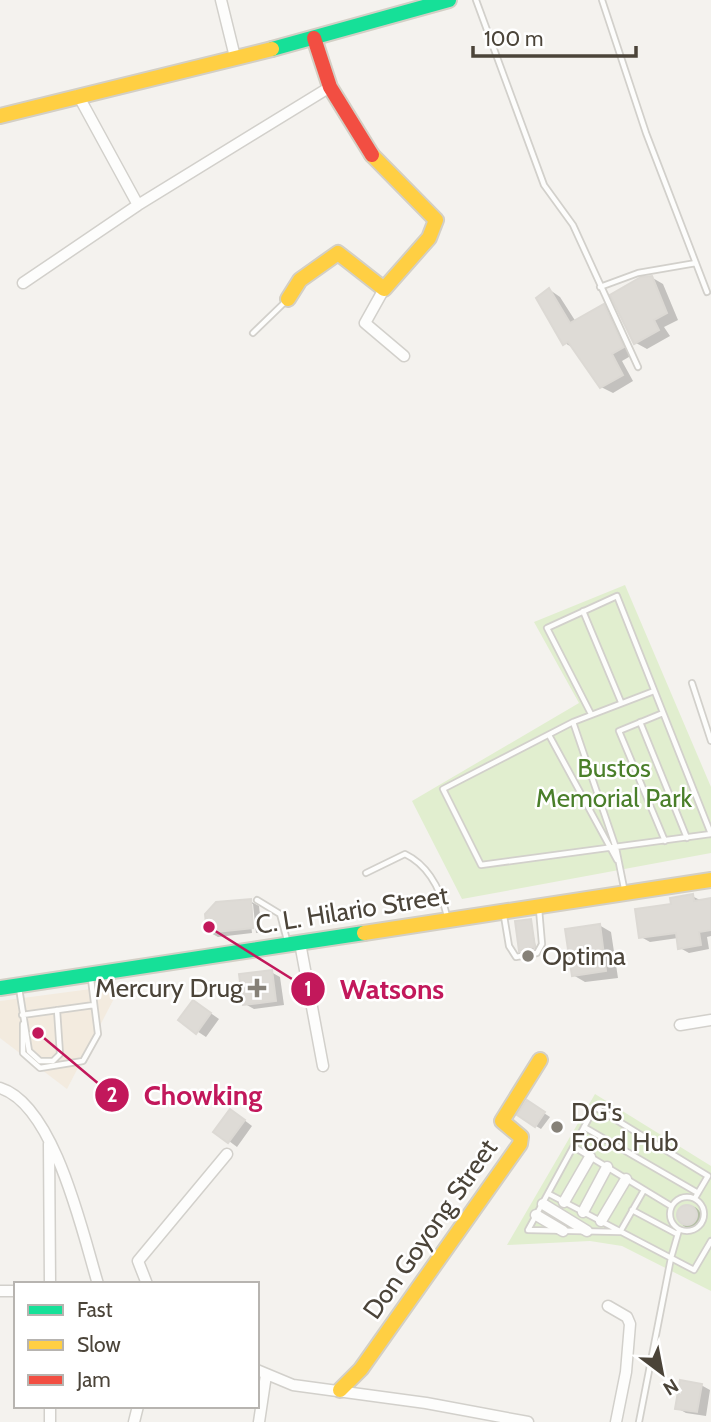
<svg xmlns="http://www.w3.org/2000/svg" width="711" height="1422" viewBox="0 0 711 1422" font-family="Cabin,sans-serif">
<style>
.commercial{fill:#f3ebdf}
.green{fill:#e1eecf}
.shadow{fill:#0003}
.building{fill:#dedbd6;stroke:#dcd9d4;stroke-width:2}
.lines{fill:none;stroke-linecap:round;stroke-linejoin:round}
.lane-casing{stroke:#d2d0cb;stroke-width:8}
.street-casing{stroke:#d2d0cb;stroke-width:13}
.fast-casing{stroke:#d3cfc5;stroke-width:18}
.slow-casing{stroke:#d3cfc5;stroke-width:18}
.jam-casing{stroke:#d3cfc5;stroke-width:18}
.lane{stroke:#fdfdfc;stroke-width:4.5}
.street{stroke:#fdfdfc;stroke-width:10}
.fast{stroke:#16e098;stroke-width:14}
.slow{stroke:#ffcf43;stroke-width:14}
.jam{stroke:#f24e42;stroke-width:14}
.poi-dot{fill:#868178;stroke:#fff;stroke-width:2.5}
.labels{text-anchor:middle;stroke-width:5;stroke-linejoin:round;paint-order:stroke}
.park-label{font-size:26px;fill:#4a7f2a;stroke:#fff}
.street-label{font-size:26px;fill:#4b4439;stroke:#fff}
.poi-label{font-size:26px;fill:#4b4439;stroke:#fff;text-anchor:start}
.leader{fill:none;stroke:#c2185b;stroke-width:2.5}
.callout-dot{fill:#c2185b;stroke:#fff;stroke-width:2.5}
.mark-label{font-size:21px;text-anchor:middle;font-weight:bold;fill:#fff}
.callout-label{font-size:28px;text-anchor:middle;font-weight:bold;fill:#c2185b;stroke:#fff;stroke-width:5;stroke-linejoin:round;paint-order:stroke}
</style>
<rect width="100%" height="100%" fill="#f4f2ee"/>
<!-- commercial -->
<path class="commercial" d="M121 985 67 1089 0 1038V1001Z"/>
<!-- green -->
<path class="green" d="M625 585 711 787V853L462 899 412 801 579 703 534 622Z
M595 1094 711 1166V1291L622 1246 590 1241 507 1245Z"/>
<!-- shadow -->
<path class="shadow" d="M651 277 663 284 678 320 664 327 670 336 647 349 636 343Z
M550 290 560 297 576 322 604 306 615 312 634 354 622 361 633 381 613 393 601 387 576 350 565 343Z
M692 896 702 901 711 900V936L707 937 709 949 689 953 680 948 678 938 650 942 641 937 673 905Z
M250 901 259 906 262 932 256 933 253 904H249L252 933 218 937 209 932Z
M531 921 536 948 523 952 521 950Z
M599 925 611 932 618 978 585 982 573 975Z
M271 972 280 977 284 1005 254 1009 245 1004Z
M202 1007 219 1019 206 1037 180 1020Z
M527 1102 550 1117 541 1129 536 1126Z
M239 1116 252 1126 237 1147 229 1141Z
M679 1217a11 11 0 1 1 22 0a11 11 0 1 1-22 0Z
M701 1385 710 1390 706 1416 686 1413 677 1408Z"/>
<!-- building -->
<path class="building" d="M652 276 667 313 654 320 659 330 634 344 610 295 641 277Z
M549 288 570 323 604 304 624 347 612 354 623 375 600 388 568 342 563 345 536 298Z
M693 894 694 901 711 898V930L699 932 701 945 678 949 676 933 639 938 635 909 671 904 670 898Z
M251 899 253 928 207 933 205 914 216 902Z
M531 919 535 947 519 951 515 921Z
M600 924 606 971 572 976 565 929Z
M272 970 276 1001 243 1005 239 974Z
M193 1000 211 1013 196 1034 178 1020Z
M527 1100 545 1112 535 1127 517 1115Z
M230 1109 245 1120 228 1143 213 1132Z
M677 1215a10 10 0 1 1 20 0a10 10 0 1 1-20 0Z
M680 1380 702 1384 697 1412 675 1409Z"/>
<g class="lines">
<!-- lane casing -->
<g class="lane-casing">
<path id="lane" d="M476 0 544 185 573 225 638 367
M602 0 646 133 707 292
M600 287 638 273 696 263
M253 333 285 302
M583 611 621 702
M692 683 711 741
M654 691 573 722 443 789 481 865 711 834
M663 713 619 731 665 841
M591 714 547 628 617 596 711 834
M573 722 616 848 624 888
M640 722 687 838
M549 735 617 860
M366 873 405 854C430 866 441 891 447 916
M257 900 280 914 287 940
M504 916 509 946 516 957 537 953 542 944 539 909
M19 988 29 1051 40 1061H53L60 1054 57 1010
M22 1015 94 1005
M23 1024V1053L40 1068 83 1061 98 1034 91 979
M584 1127 698 1193
M574 1147 671 1206
M644 1190 620 1232 528 1230 595 1107 708 1176 695 1198
M549 1194 694 1270 711 1241
M670 1214a17 17 0 1 1 34 0a17 17 0 1 1-34 0Z
M632 1210 677 1234
M639 1422 671 1258 679 1230"/>
</g>
<!-- street casing -->
<g class="street-casing">
<path id="street" d="M221 0 235 57
M78 95 138 205
M23 283 138 205 330 87
M384 289 365 323 404 356
M300 943 323 1066
M680 1025 711 1020
M0 1088C55 1105 83 1235 98 1284
M49 1144 50 1284
M564 1202 590 1157
M543 1204 587 1231
M583 1212 607 1167
M536 1215 563 1231
M601 1221 626 1179
M147 1284 138 1261 227 1154
M0 1291H16
M608 1306 627 1317 630 1324 626 1372 616 1422
M257 1370 293 1385 426 1403 528 1422
M50 1422V1406
M134 1422 138 1406
M259 1422 266 1375"/>
</g>
<!-- fast casing -->
<g class="fast-casing">
<path id="fast" d="M272 49 449 0
M0 988 364 933"/>
</g>
<!-- slow casing -->
<g class="slow-casing">
<path id="slow" d="M0 116 272 49
M288 299 300 280 338 253 384 289 429 238 436 220 372 155
M364 933 711 880
M340 1390 361 1369 520 1144 521 1137 502 1121 540 1060"/>
</g>
<!-- jam casing -->
<g class="jam-casing">
<path id="jam" d="M314 38 330 87 372 155"/>
</g>
<!-- lane -->
<use href="#lane" class="lane"/>
<!-- street -->
<use href="#street" class="street"/>
<!-- fast -->
<use href="#fast" class="fast"/>
<!-- slow -->
<use href="#slow" class="slow"/>
<!-- jam -->
<use href="#jam" class="jam"/>
</g>
<!-- markers -->
<g class="poi-dot">
<circle cx="528" cy="956" r="7"/>
<path d="M253.5 977.5h7v7h7v7h-7v7h-7v-7h-7v-7h7z"/>
<circle cx="557" cy="1127" r="7"/>
</g>
<g class="labels">
<!-- park labels -->
<g class="park-label">
<text x="614" y="777">Bustos<tspan x="614" dy="30">Memorial Park</tspan></text>
</g>
<!-- street labels -->
<g class="street-label">
<text transform="translate(352 910) rotate(-9)" y="9">C. L. Hilario Street</text>
<text transform="translate(430 1229) rotate(-55)" y="9">Don Goyong Street</text>
</g>
<!-- poi labels -->
<g class="poi-label">
<text x="542" y="965">Optima</text>
<text x="243" y="997" text-anchor="end">Mercury Drug</text>
<text x="571" y="1121">DG's<tspan x="571" dy="30">Food Hub</tspan></text>
</g>
</g>
<!-- callouts -->
<path class="leader" d="M209 927L308 989M38 1033L112 1095"/>
<g class="callout-dot">
<circle cx="209" cy="927" r="7"/>
<circle cx="38" cy="1033" r="7"/>
<circle cx="308" cy="989" r="18"/>
<circle cx="112" cy="1095" r="18"/>
</g>
<g class="mark-label">
<text x="308" y="996">1</text>
<text x="112" y="1102">2</text>
</g>
<g class="callout-label">
<text x="392" y="999">Watsons</text>
<text x="203" y="1105">Chowking</text>
</g>
<!-- legend -->
<rect x="14" y="1282" width="245" height="126" fill="#ffffff" stroke="#b7b4b0" stroke-width="2"/>
<rect x="28" y="1305" width="35" height="10" fill="#16e098" stroke="#b7b4b0" stroke-width="2"/>
<text x="77" y="1317" font-size="21" fill="#4b4439">Fast</text>
<rect x="28" y="1340" width="35" height="10" fill="#ffcf43" stroke="#b7b4b0" stroke-width="2"/>
<text x="77" y="1352" font-size="21" fill="#4b4439">Slow</text>
<rect x="28" y="1375" width="35" height="10" fill="#f24e42" stroke="#b7b4b0" stroke-width="2"/>
<text x="77" y="1387" font-size="21" fill="#4b4439">Jam</text>
<!-- north arrow -->
<g transform="translate(662 1373) rotate(148)" stroke="#ffffff" stroke-width="5" paint-order="stroke">
<path d="M0-5L12 26L0 18L-12 26Z" fill="#4b4439"/>
<text y="-10" font-size="19" font-weight="bold" text-anchor="middle" fill="#4b4439">N</text>
</g>
<!-- scale -->
<path d="M473 46v10h163v-10" fill="none" stroke="#4b4439" stroke-width="3.5"/>
<text x="484" y="46" font-size="21" fill="#4b4439" stroke="#ffffff" stroke-width="5" paint-order="stroke">100 m</text>
</svg>
